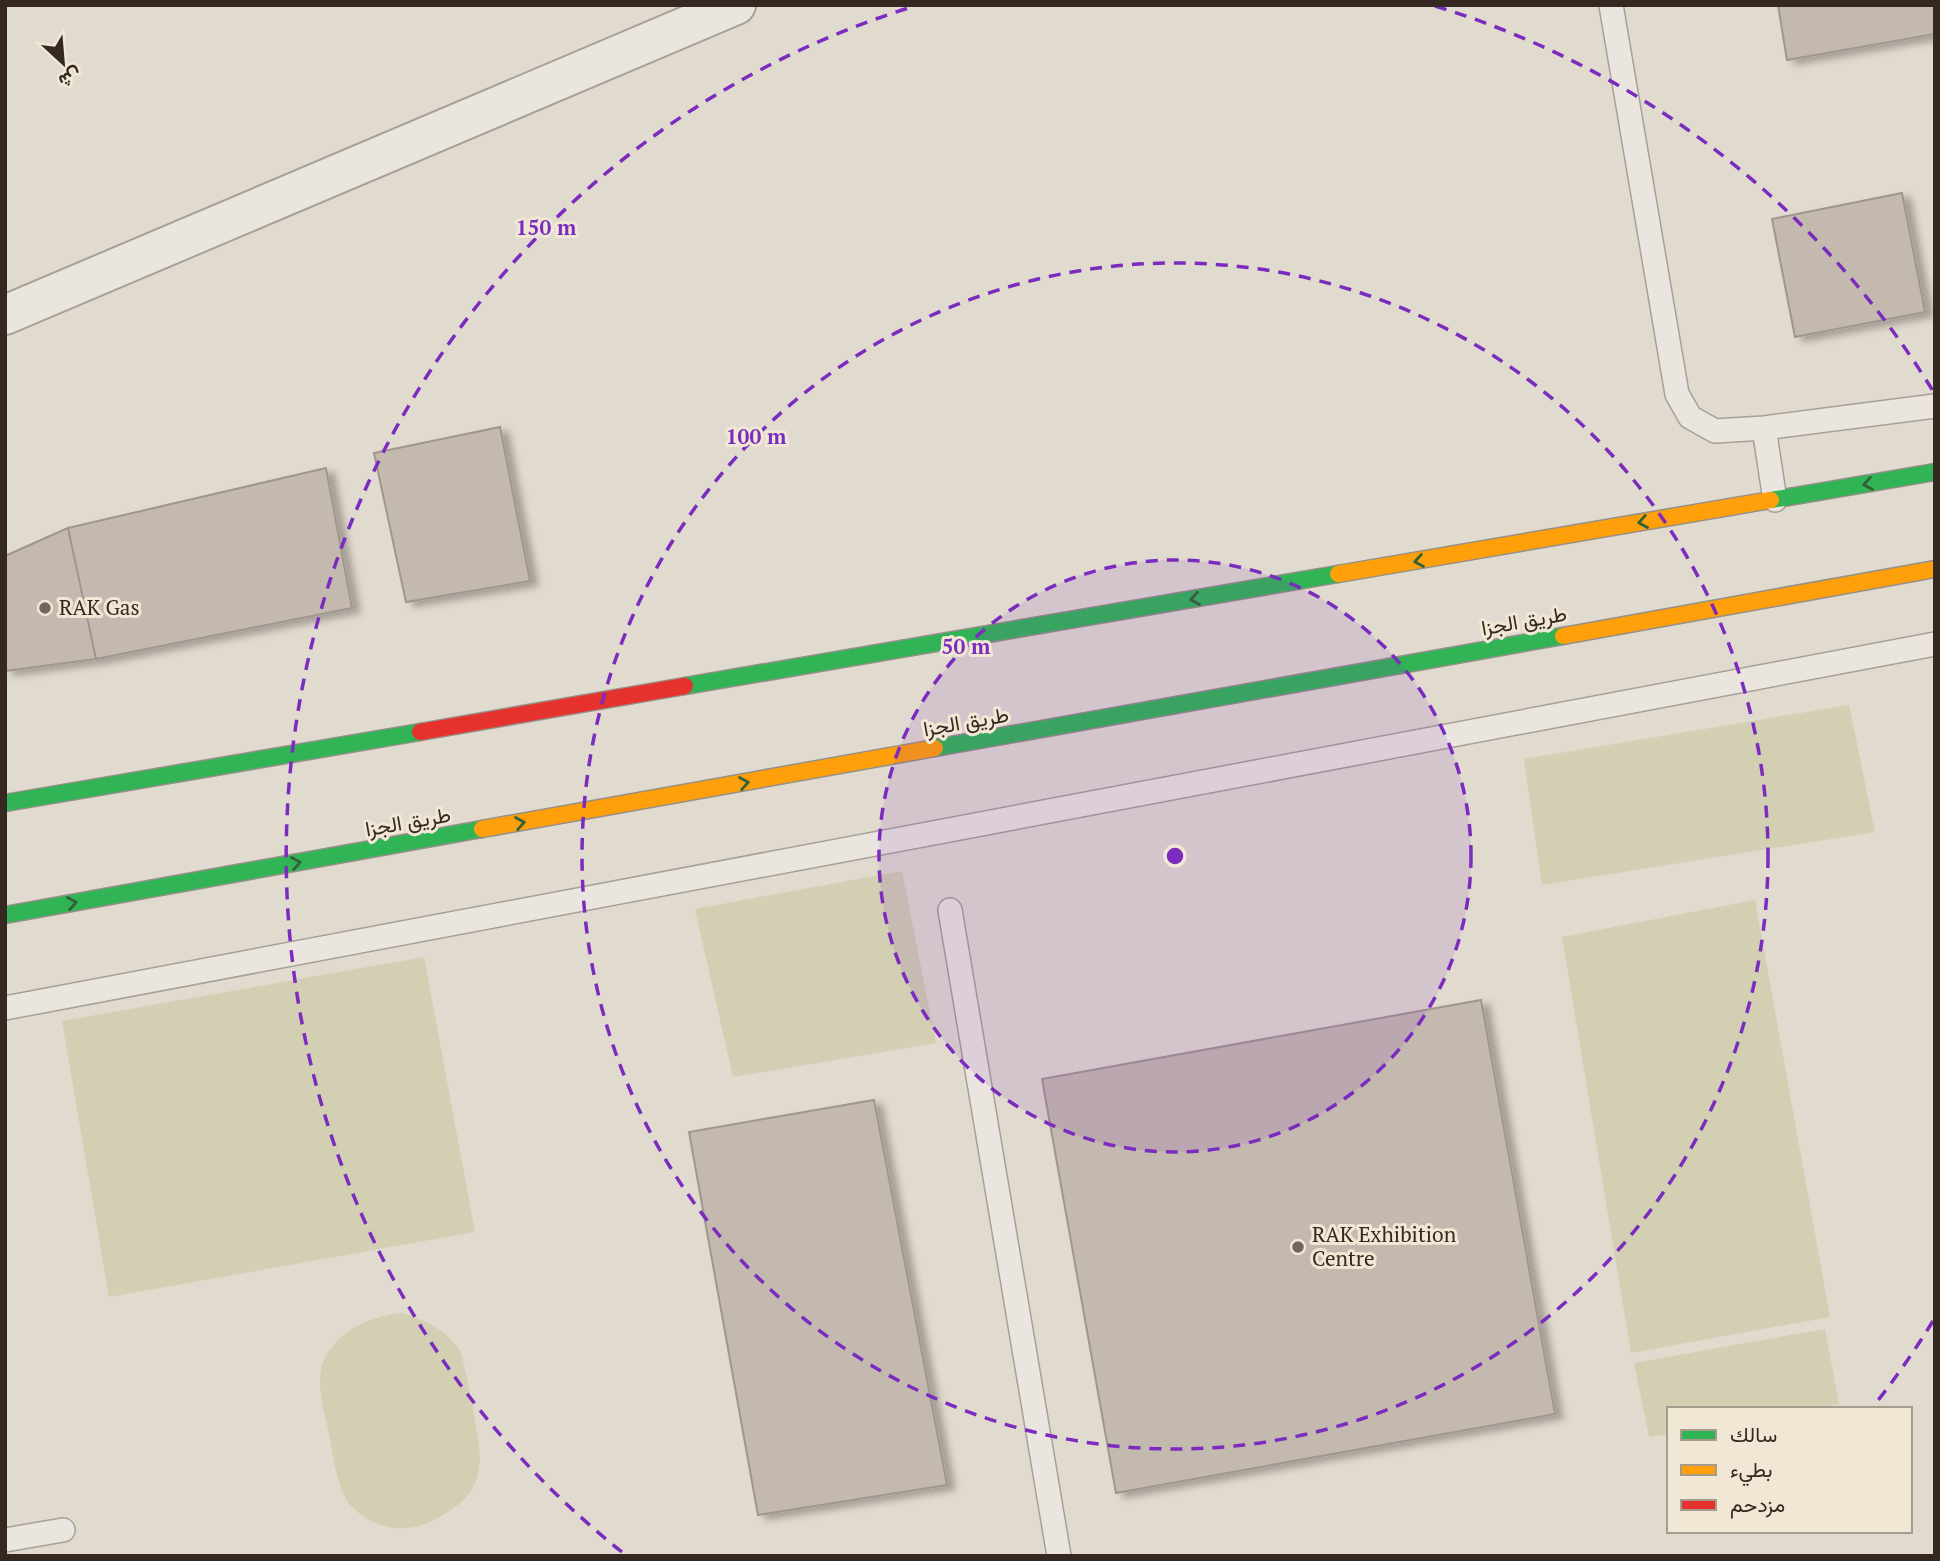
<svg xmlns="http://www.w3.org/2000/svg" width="1940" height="1561" viewBox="0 0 1940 1561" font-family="'PT Serif',Vazirmatn,serif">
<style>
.green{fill:#d2cfb2}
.building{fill:#c4b9af;stroke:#a1968e;stroke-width:2;filter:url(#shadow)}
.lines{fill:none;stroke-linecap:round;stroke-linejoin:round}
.lane-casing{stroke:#a7a097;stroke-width:26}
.street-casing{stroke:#a7a097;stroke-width:42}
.fast-casing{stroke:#968f87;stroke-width:19}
.slow-casing{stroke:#968f87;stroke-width:19}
.jam-casing{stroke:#968f87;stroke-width:19}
.lane{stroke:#eae6df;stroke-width:23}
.street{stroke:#eae6df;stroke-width:38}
.fast{stroke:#30b455;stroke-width:16}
.slow{stroke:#ff9f0a;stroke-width:16}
.jam{stroke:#e5322d;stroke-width:16}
.oneway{stroke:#336035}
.ring{fill:none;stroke:#7b2cbf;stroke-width:3.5;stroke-dasharray:12 9}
.poi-dot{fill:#71665d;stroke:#f1e7d5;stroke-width:2.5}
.labels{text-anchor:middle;stroke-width:6;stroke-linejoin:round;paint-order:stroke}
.poi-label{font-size:21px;fill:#352820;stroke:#f1e7d5;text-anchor:start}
.street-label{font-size:21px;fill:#352820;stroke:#f1e7d5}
.centre{fill:#7b2cbf;stroke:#f1e7d5;stroke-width:3.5}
.ring-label{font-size:21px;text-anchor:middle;font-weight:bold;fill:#7b2cbf;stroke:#f1e7d5;stroke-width:6;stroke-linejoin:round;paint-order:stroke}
</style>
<defs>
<filter id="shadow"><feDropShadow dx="8" dy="4.5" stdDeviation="3.5" flood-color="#0004"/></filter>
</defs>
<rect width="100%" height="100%" fill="#e1dace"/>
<!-- green -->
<path class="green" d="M1849 705 1875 832 1542 885 1524 759Z
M902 871 936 1043 733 1077 695 909Z
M1755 900 1830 1317 1631 1353 1562 937Z
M424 957 475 1232 109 1297 62 1021Z
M402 1313C426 1321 442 1327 459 1349 464 1356 481 1446 480 1458 479 1476 474 1493 459 1504 431 1525 405 1537 371 1521 363 1517 352 1508 347 1501 335 1480 333 1451 328 1429 323 1406 314 1378 326 1356 341 1329 372 1316 402 1313Z
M1825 1329 1839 1404 1810 1409H1669V1434L1649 1437 1634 1363Z"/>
<!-- building -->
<path class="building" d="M1778 5H1935V34L1787 60Z
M1902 193 1925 312 1795 337 1772 219Z
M500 427 530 581 406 602 374 453Z
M326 468 352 608 96 659 68 528Z
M68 528 96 659 5 671V556Z
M1481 1000 1555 1414 1116 1493 1042 1079Z
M874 1100 947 1485 758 1515 689 1132Z"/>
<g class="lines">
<!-- lane casing -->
<g class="lane-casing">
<path id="lane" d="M1611 5 1677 394 1690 417 1715 431 1764 428 1935 406
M1764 428 1775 500
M950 910 1059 1556
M5 1008 1935 644
M5 1540 63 1530"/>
</g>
<!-- street casing -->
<g class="street-casing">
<path id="street" d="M5 315 736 5"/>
</g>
<!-- fast casing -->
<g class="fast-casing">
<path id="fast" d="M1771 500 1935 472
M685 686 1338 574
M935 748 1563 636
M5 803 420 732
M5 915 482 829"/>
</g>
<!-- slow casing -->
<g class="slow-casing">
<path id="slow" d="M1338 574 1771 500
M1563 636 1935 569
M482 829 935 748"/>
</g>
<!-- jam casing -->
<g class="jam-casing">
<path id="jam" d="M420 732 685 686"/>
</g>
<!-- lane -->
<use href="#lane" class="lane"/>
<!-- street -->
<use href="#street" class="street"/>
<!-- fast -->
<use href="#fast" class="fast"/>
<!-- slow -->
<use href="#slow" class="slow"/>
<!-- jam -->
<use href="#jam" class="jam"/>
</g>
<!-- one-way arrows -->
<defs><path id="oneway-chevron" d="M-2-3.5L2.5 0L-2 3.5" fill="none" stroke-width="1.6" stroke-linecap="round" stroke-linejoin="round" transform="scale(1.75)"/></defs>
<g class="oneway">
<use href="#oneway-chevron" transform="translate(1868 484) rotate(170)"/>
<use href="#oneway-chevron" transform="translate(1643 522) rotate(170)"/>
<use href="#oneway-chevron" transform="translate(1419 561) rotate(170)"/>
<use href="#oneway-chevron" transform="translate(1195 599) rotate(170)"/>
<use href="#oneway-chevron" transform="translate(744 783) rotate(-10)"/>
<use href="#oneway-chevron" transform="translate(520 823) rotate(-10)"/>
<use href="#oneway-chevron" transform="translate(296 863) rotate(-10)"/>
<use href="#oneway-chevron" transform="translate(72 903) rotate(-10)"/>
</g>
<!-- distance rings -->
<circle cx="1175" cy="856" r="296" fill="#7b2cbf" fill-opacity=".12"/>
<g class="ring">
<circle cx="1175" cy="856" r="296"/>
<circle cx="1175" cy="856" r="593"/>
<path d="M1933 1321A889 889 0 0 1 1876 1403M622 1552A889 889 0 0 1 915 6M1435 6A889 889 0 0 1 1933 391"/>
</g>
<!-- markers -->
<g class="poi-dot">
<circle cx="45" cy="608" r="7"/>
<circle cx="1298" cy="1247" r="7"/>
</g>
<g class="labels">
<!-- poi labels -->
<g class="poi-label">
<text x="59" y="615">RAK Gas</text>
<text x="1312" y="1242">RAK Exhibition<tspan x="1312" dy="24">Centre</tspan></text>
</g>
<!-- street labels -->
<g class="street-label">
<text transform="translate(1524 621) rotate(-10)" y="7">طريق الجزا</text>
<text transform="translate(966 722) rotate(-10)" y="7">طريق الجزا</text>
<text transform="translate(408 822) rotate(-10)" y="7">طريق الجزا</text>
</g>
</g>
<circle cx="1175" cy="856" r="10" class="centre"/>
<g class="ring-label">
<text x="546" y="235">150 m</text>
<text x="756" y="444">100 m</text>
<text x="966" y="654">50 m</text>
</g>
<!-- border -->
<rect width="1940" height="1561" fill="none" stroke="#352820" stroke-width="14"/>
<!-- legend -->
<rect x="1667" y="1407" width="245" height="126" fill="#f1e7d5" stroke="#a69b8d" stroke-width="2"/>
<rect x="1681" y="1430" width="35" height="10" fill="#30b455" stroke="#a69b8d" stroke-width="2"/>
<text x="1730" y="1442" font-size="21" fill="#352820">سالك</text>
<rect x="1681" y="1465" width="35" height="10" fill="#ff9f0a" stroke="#a69b8d" stroke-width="2"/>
<text x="1730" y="1477" font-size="21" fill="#352820">بطيء</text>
<rect x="1681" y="1500" width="35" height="10" fill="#e5322d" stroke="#a69b8d" stroke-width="2"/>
<text x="1730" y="1512" font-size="21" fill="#352820">مزدحم</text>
<!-- north arrow -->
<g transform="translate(63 63) rotate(154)" stroke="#f1e7d5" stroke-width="5" paint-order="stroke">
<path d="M0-5L12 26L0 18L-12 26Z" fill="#352820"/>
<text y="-10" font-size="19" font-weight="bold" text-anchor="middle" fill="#352820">ش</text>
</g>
</svg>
